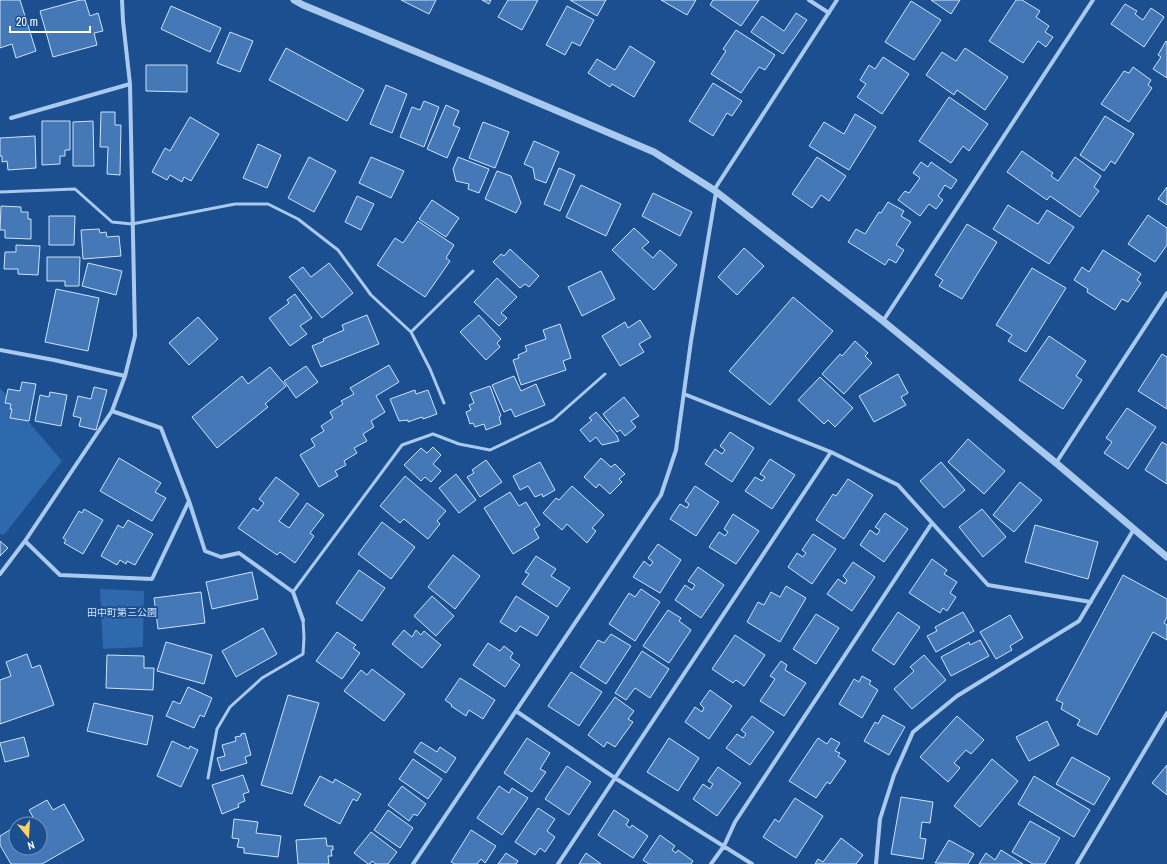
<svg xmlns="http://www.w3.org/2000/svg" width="1167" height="864" viewBox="0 0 1167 864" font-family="'Archivo Narrow','Noto Sans JP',sans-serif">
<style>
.green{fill:#2e69ad}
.building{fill:#4478b7;stroke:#cfe3fa}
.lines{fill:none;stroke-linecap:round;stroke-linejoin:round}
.service{stroke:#a9c9ee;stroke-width:3}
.minor{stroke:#a9c9ee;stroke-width:4}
.tertiary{stroke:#a9c9ee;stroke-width:7}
.labels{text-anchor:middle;stroke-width:4;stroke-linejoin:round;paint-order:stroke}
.park-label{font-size:10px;fill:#cfe3fa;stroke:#1b4f8f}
</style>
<rect width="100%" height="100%" fill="#1b4f8f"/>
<!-- green -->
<path class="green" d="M0 388 62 461 4 535 0 534Z
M100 589 144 591 143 647 103 649Z"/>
<!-- building -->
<path class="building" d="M2 0H20L36 51 16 58 12 44 0 48V1Z
M80 0H85L90 16 98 13 103 31 94 33 97 45 53 57 40 11Z
M401 0H436L429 14Z
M482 0H491L489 4Z
M508 0H538L522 30 498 17Z
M570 0H606L597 16Z
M661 0H696L687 15Z
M713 0H759L741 26 710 5Z
M931 0H960L951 14Z
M1016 0H1022L1040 11 1036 17 1049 26 1045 32 1053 37 1046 47 1038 41 1023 63 989 41Z
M911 1 941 20 914 60 885 42Z
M1125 4 1137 11 1135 14 1143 20 1151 8 1164 17 1144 47 1111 24Z
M171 6 221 28 210 52 161 29Z
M567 6 594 20 580 46 572 42 565 55 546 45Z
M796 13 807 20 783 54 751 32 762 16 784 31Z
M736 30 775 55 765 70 759 67 741 93 711 74 726 51 723 49Z
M230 32 253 41 240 72 217 63Z
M1166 41 1167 42V78L1153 69 1161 57 1158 55Z
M630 46 655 62 634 97 612 84 610 87 588 73 597 59 615 70Z
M286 48 364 90 347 121 269 80Z
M965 48 1008 77 985 110 957 90 954 95 926 75 942 52 956 61Z
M883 57 909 74 882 114 857 97 866 84 860 80 869 65 875 69Z
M146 65H187V92L146 91Z
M1133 67 1151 80 1148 85 1152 88 1129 122 1101 104 1124 71 1129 73Z
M713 83 742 101 732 116 727 113 713 136 689 121Z
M386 85 407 94 392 133 370 124Z
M949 97 988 124 969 151 963 146 951 163 919 141Z
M424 101 439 107 424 147 400 137 412 107 420 110Z
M446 105 459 111 453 125 460 128 447 158 427 149Z
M101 112H115V125H121L120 175 107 174 108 147H100Z
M855 114 876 127 849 170 809 146 824 122 844 134Z
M1105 116 1134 134 1115 164 1111 161 1104 171 1080 155Z
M190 117 219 134 191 181 184 177 182 182 170 175 167 180 152 172 165 148 170 151Z
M42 121H70V150H65V156H60V164L42 165Z
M93 121 94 166H73V122Z
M483 122 509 132 495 168 469 158Z
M35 136 36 168 8 170 7 161 2 162V156H0V138Z
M534 141 559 152 546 183 535 179 533 168 524 164Z
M258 144 281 155 267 188 243 178Z
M1022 151 1053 173 1051 176 1058 181 1075 157 1101 176 1094 187 1099 191 1080 217 1050 196 1047 200 1007 172Z
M309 157 336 171 314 212 288 198Z
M371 157 404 171 391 198 359 183Z
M458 157 489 169 479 193 468 189 469 184 456 181 453 169Z
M817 157 846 176 829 201 821 195 812 208 792 194Z
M921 162 928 167 931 162 957 180 951 189 945 185 938 196 943 200 936 209 929 204 920 216 898 200 905 191 909 193 920 178 913 173Z
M559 168 575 175 560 211 544 204Z
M497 171 511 176 521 203 516 213 485 199Z
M581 185 621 204 606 236 566 217Z
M1167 187V205L1158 199Z
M653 193 692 212 680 236 642 216Z
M357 196 374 204 361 230 345 222Z
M432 200 459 218 446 237 419 219Z
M888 202 904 211 901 216 911 222 896 245 904 250 896 263 889 259 885 265 848 242 856 229 865 234 879 212 881 213Z
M1008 205 1038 224 1047 210 1074 227 1049 264 993 229Z
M1 206 21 207V212H28V219H31V239L5 238V230H0Z
M1148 215 1167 228V245L1155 262 1128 244Z
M49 216H75L74 245H49Z
M418 221 454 245 446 258 450 261 425 297 377 265 395 238 403 243Z
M967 224 997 242 962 299 939 286 943 280 935 275Z
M634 228 649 242 642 248 653 258 660 250 677 265 654 290 612 250Z
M99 229 100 233 106 232 107 237 119 236 121 256 83 259 81 230Z
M16 245 40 246 38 275 18 274V269H4L5 252H16Z
M744 248 764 266 737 295 718 277Z
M510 249 539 276 529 287 525 284 520 288 493 262 501 254 504 256Z
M1103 250 1141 274 1137 280 1141 283 1128 302 1122 299 1115 310 1087 292 1088 289 1074 280 1082 267 1089 272Z
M47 257H80L79 286H65V281H47Z
M88 263 122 271 116 295 82 286Z
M329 263 353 293 322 318 289 277 303 267 311 277Z
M1032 268 1066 288 1026 352 1008 341 1012 335 996 325Z
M601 271 615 299 582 316 568 287Z
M497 278 517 297 501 313 507 318 499 326 474 302Z
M56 289 99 298 88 351 45 342Z
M295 294 312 318 300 326 307 334 290 346 269 318 289 303 287 300Z
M793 297 833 331 770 405 729 371Z
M367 315 379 344 321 367 312 346 324 341 323 339 344 330 342 325Z
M479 315 501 339 497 343 500 347 486 360 460 332Z
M198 317 218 339 189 365 169 343Z
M640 320 651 337 639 344 644 352 620 366 602 336 625 322 628 328Z
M560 324 571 358 563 361 566 370 521 385 513 360 519 358 518 355 527 351 525 346 546 339 543 330Z
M1049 336 1086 361 1076 376 1082 380 1063 409 1019 380Z
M855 341 868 353 865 356 872 363 844 394 822 374 840 354 842 356Z
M1162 354 1167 357V409L1138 391Z
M389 365 399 382 376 396 385 412 371 421 374 427 363 434 367 441 354 448 357 453 344 461 346 465 335 471 338 476 319 487 300 455 315 446 311 439 324 431 321 426 333 418 330 412 343 404 341 401 354 394 350 388Z
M306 366 318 382 296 398 284 381Z
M270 367 286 386 265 404 268 407 217 448 192 417 242 376 248 384Z
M898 374 908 393 901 397 906 405 874 422 859 396Z
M514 376 521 391 536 384 545 405 515 417 511 409 504 412 492 385Z
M820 377 853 408 835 427 828 420 824 424 798 400Z
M22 382 36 384 29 421 10 418 12 409H10L11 404 5 403 8 389 20 391Z
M490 386 501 416 499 417 501 424 486 430 484 424 475 427 473 423 470 424 466 412 471 410 469 405 474 403 470 393Z
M94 387 107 390 96 430 79 426 81 418 73 416 78 396 91 399Z
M415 390 416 394 428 390 437 414 423 419 422 417 408 422V420L399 421 390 399Z
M50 392 67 395 61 426 35 421 40 395 49 397Z
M624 397 639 416 631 421 636 427 625 436 620 430 617 432 603 414Z
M1127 408 1156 427 1128 469 1104 453 1112 442 1106 438Z
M596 412 617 436 619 441 602 445 596 437 590 442 580 430 592 420 589 418Z
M730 432 754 448 732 482 705 464 715 449 722 454 725 450 720 446Z
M968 439 1005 471 984 494 948 462Z
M1162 442 1167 445V484L1145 470Z
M433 447 441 455 433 464 441 471 431 482 425 477 421 481 404 465 421 448 427 453Z
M119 458 161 483 155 492 166 498 152 521 100 491Z
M601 458 611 467 615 464 625 474 619 479 622 482 610 494 599 484 596 488 584 477Z
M770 459 795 475 772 509 745 491 755 477 762 481 765 477 760 474Z
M486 460 502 482 480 497 467 477 474 473 472 470Z
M540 462 555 490 543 497 542 494 535 497 528 486 520 490 513 476Z
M941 462 965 490 944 508 920 481Z
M456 474 476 500 459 513 439 488Z
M405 476 446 511 437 521 440 524 428 539 404 519 400 523 380 506Z
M276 477 299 494 279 521 289 528 307 503 324 515 310 533 314 536 295 563 280 552 277 555 238 528 253 508 258 511 264 503 259 499Z
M848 479 873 495 844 539 816 520 833 494 836 496Z
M1020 482 1042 500 1014 532 993 515Z
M572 486 604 515 592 528 596 531 587 543 567 524 562 530 543 513 556 498 559 500Z
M695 486 719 502 696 536 670 519 680 504 687 508 689 504 685 501Z
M510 492 519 506 526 502 540 525 534 529 539 538 513 554 484 508Z
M84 509 103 520 83 554 64 543 66 540 63 538 79 511 82 513Z
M982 509 1006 537 983 557 959 527Z
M885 513 908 529 884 562 860 545 870 530 877 535 880 530 875 527Z
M733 514 759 531 736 564 709 547 719 532 725 536 728 532 724 529Z
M128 520 153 534 135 565 127 561 126 564 120 560 117 565 101 556 118 525 123 528Z
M382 522 415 547 391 579 358 554Z
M1035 525 1098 542 1088 579 1025 562Z
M813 534 836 549 812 584 788 567 797 553 803 557 806 553 802 550Z
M0 541 8 548 0 556Z
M658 544 681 560 660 593 633 577 644 561 650 566 653 562 648 558Z
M453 555 480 576 455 609 428 587Z
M536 556 556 569 551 576 570 588 557 607 522 584 529 574 525 572Z
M932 559 947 570 944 574 957 582 950 593 956 597 947 611 943 608 940 613 909 593Z
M853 562 875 577 852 611 827 594 838 579 845 584 847 580 843 576Z
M698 567 724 585 701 618 675 600 685 585 692 590 695 585 688 581Z
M359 570 385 588 362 621 336 603Z
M252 572 258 599 212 609 206 582Z
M1123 575 1167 599V617L1164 623 1167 625V640L1153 632 1097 735 1077 725 1080 720 1061 709 1063 703 1056 700Z
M786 586 806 598 780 642 747 622 758 602 764 605 771 592 780 597Z
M641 589 660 602 635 641 609 624 629 593 635 597Z
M201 592 205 623 158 629 154 598Z
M432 596 454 616 436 636 414 616Z
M516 596 549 617 537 636 520 626 516 632 500 622Z
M668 610 681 618 679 621 691 630 669 663 643 646Z
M898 612 920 627 894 665 872 650Z
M963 612 974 631 936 652 927 636 937 631 935 627Z
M816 614 839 628 816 664 793 649Z
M1010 615 1023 638 1010 646 1012 650 996 659 980 632Z
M263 628 277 654 236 677 222 651Z
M404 630 412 637 416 630 421 635 424 631 441 645 422 668 392 644Z
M337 632 356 645 353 648 360 653 342 679 316 661Z
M611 634 631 646 606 684 580 667 598 640 604 643Z
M735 635 765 655 744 686 736 680 733 683 712 669Z
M980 640 989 656 951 676 941 657 969 642 970 645Z
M166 642 212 655 204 684 157 671Z
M488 643 500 651 504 646 513 653 510 658 520 665 505 687 473 665Z
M642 651 669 669 650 698 635 688 626 700 615 693Z
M27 654 32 668 40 665 54 705 0 724V680L11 676 6 662Z
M107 655 144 656V668H154L153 690 106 688Z
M924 655 946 680 912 709 894 689 914 671 910 667Z
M781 661 787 665 785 670 806 683 784 716 760 701 775 679 770 676Z
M372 669 405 694 384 721 344 691 361 670 367 675Z
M571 672 602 692 579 726 548 706Z
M862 676 871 681 869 684 878 690 862 718 839 704 854 679 859 682Z
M460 678 495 700 483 719 469 710 466 716 451 706 452 705 445 700Z
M188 687 212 698 204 717 200 715 194 728 166 716 173 701 180 704Z
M710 690 732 706 709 739 685 722 695 707 702 712 704 708 700 704Z
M288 695 319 703 292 794 261 785Z
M615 697 634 711 628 719 633 722 615 747 607 742 604 747 588 735Z
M94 703 153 716 147 745 87 731Z
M883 715 905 727 889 755 864 741 875 722 878 724Z
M752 716 774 732 750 765 726 748 737 734 743 738 746 734 741 730Z
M957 716 984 740 971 754 966 750 954 763 960 768 948 782 920 757Z
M1047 721 1059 745 1029 761 1016 737Z
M245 733 251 755 245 757 247 763 221 771 217 758 225 756 222 745 236 741 235 737 241 736V734Z
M24 737 29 756 5 762 0 743Z
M527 738 550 753 540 769 546 772 532 792 504 773Z
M669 738 699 758 678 791 647 772Z
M818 738 827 744 831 738 840 743 835 751 840 753 838 756 846 761 830 784 827 782 816 798 789 781Z
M172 741 189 749 190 746 198 750 181 787 157 776Z
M421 742 437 752 440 747 456 758 446 773 414 752Z
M1072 757 1110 778 1094 805 1056 784Z
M413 759 442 779 428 799 399 779Z
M992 759 1018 781 980 827 954 806Z
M1167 765V795L1152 783Z
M567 766 591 782 569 815 545 799Z
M718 767 741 783 717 816 693 799 703 784 710 789 713 784 708 781Z
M243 775 249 792 243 794 245 801 238 804 239 807 222 814 212 785Z
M320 776 333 783 335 779 361 794 357 801 353 799 340 824 304 805Z
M1034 776 1090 810 1074 837 1018 804Z
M402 786 426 804 417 816 414 814 409 821 388 805Z
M499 786 509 793 512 788 528 798 502 835 477 818Z
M901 797 933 802 930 823 922 822 920 838 926 839 923 859 891 854Z
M795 798 823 816 796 858 763 837 775 819 779 822Z
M47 800 53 810 64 804 84 840 42 864H11L0 845V836L16 826V848H40V824H20L33 817 29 810Z
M538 808 555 819 547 831 555 837 545 852 540 848 535 855 515 842Z
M388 810 413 828 400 848 374 830Z
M614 810 629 820 626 825 630 828 632 825 648 836 633 858 598 835Z
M234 819 258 822 256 833 281 836 278 857 244 853V848L237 847 239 839 232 838Z
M1030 821 1060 838 1045 864H1033L1012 852Z
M471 830 496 846 485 863 481 859 477 864H455L451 862Z
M371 832 397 852 388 864H376L372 861 370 864H368L354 853Z
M660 835 675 846 672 850 676 853 678 850 693 861 691 864H649L643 860Z
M326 838 327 846H333V850H331L332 856H328L329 864H298L296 840Z
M841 838 863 855 856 864H815L818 859 823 862Z
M949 840 974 854 968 864 935 863Z
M1001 850 1023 864H979L986 853 995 860Z
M506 853 518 861 516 864H498Z
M586 853 601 864H579Z"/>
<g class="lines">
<!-- service -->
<path class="service" d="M0 192 75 189 112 222 132 224 235 204H268L298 219 338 250 371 295 411 332 430 369 444 403
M411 332 473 271
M293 592 402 445 433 434 459 444 490 450 553 420 605 374
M208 778 217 729 230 707 262 678 303 654 304 638 303 620"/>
<!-- minor -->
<path class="minor" d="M809 0 829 13
M11 118 130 84
M714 190 837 0
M883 321 1093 0
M0 350 54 360 125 376
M684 394 831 452 898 485 988 585 1091 602
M112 411 161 428 189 501 205 551 221 557 239 553 293 592 303 620
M1056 463 1167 293
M25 541 60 575 152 579 189 501
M0 574 25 541 112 411 125 376 135 336 130 84 123 21 122 0
M516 711 615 778 752 864
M413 864 661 495 676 450 691 341 716 192
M558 864 831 452
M711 864 724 846 735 822 932 523
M876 864 880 819 894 775 913 732 957 696 1079 621 1134 529
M1077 864 1167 713"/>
<!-- tertiary -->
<path class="tertiary" d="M294 0 303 5 487 81 654 152 714 190 883 321 1056 463 1167 557"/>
</g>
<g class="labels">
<!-- park labels -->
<g class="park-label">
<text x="122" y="616">田中町第三公園</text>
</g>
</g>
<!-- north arrow -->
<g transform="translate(28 836) rotate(162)"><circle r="19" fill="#1b4f8f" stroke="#7695bc"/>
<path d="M0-3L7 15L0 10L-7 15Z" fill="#ffd166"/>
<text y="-6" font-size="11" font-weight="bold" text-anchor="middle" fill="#ffffff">N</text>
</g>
<!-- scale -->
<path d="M10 26v6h80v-6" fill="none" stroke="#ffffff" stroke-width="2"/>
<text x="16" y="26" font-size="12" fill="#ffffff" stroke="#1b4f8f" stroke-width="3" paint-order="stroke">20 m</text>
</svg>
